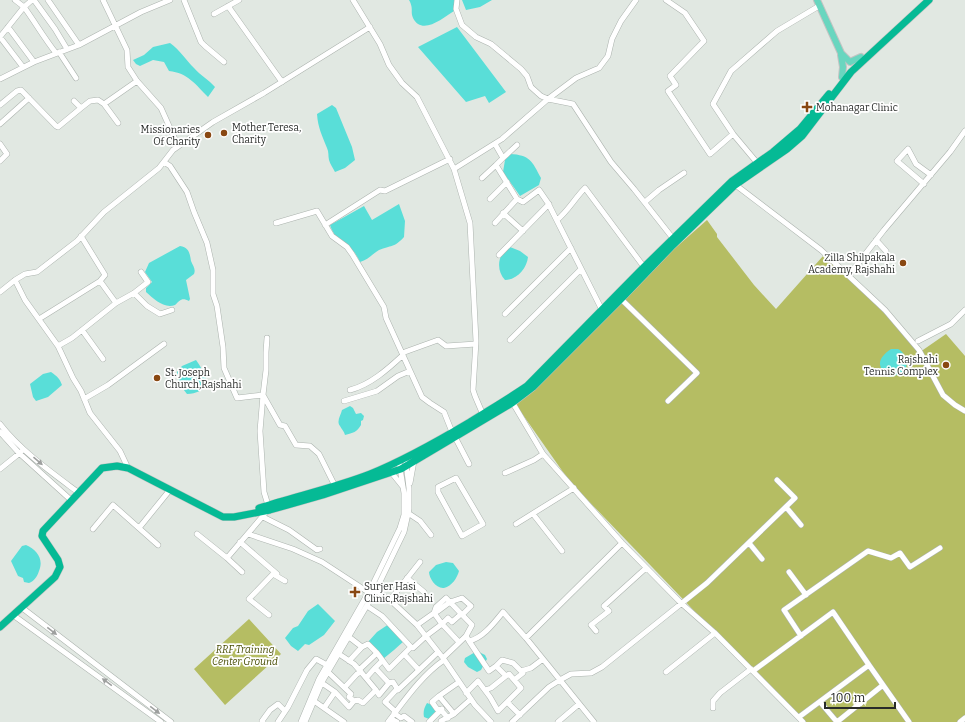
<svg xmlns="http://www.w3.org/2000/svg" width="965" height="722" viewBox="0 0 965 722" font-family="Bitter,serif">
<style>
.green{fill:#b5bd63}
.water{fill:#59ded8}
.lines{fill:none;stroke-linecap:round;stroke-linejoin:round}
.minor-casing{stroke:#acb3ae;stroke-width:6}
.major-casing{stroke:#c3c4c3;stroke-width:8}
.highway-casing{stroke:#c3c4c3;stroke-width:8}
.minor{stroke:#fff;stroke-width:5}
.major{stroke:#69d6bf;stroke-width:6}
.highway{stroke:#05ba95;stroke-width:7}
.oneway{fill:#9ea09f}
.poi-dot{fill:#894812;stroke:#fff;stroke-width:1.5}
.labels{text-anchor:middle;stroke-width:3.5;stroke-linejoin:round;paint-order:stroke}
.poi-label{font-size:10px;fill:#282b29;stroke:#fff;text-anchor:start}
.park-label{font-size:10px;font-style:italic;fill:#4a4f07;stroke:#fff}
</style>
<rect width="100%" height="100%" fill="#e1e8e2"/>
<!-- green -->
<path class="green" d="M707 220 717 234V237L754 285 776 309 823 256 855 284 898 327 912 343 935 384 965 412V716L957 722H805L703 620 577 489 563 472 516 405 656 265Z
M946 334 965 356V409L944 395 920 352Z
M249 619 281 654 225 705 194 669Z"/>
<!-- water -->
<path class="water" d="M409 0H455L454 11C443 18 422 36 413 18 410 11 414 9 409 0Z
M462 0H492L480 7 466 10Z
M457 27 506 92 489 103 485 96 466 102 418 47Z
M170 43C180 50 186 60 194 68 200 75 209 80 215 87L208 97C195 84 188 73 169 71L164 62 153 60 140 66 136 64 133 60 144 55 153 47Z
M332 105 336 108 352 147 355 160 345 168 335 172C333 168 330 164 329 160 328 156 329 152 327 148 322 135 318 128 317 114Z
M510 154C530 155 532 161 541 178L539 185 520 196 503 172 505 160Z
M399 204 405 221 404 237C394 248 391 245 379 250 372 254 368 260 360 262 358 258 356 254 353 251 343 241 335 240 330 225L364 206 372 220Z
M180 246C189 247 190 254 191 261 193 266 196 269 194 274L186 280 190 299 189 301C182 297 180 300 175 305 164 309 154 299 146 292V288L152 282 145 272 149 263Z
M510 247 520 251 528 257C527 268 517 280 505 280 496 271 497 253 510 247Z
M891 349C894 349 896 349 898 349 907 353 910 368 902 373 898 375 893 376 890 377 875 367 878 358 891 349Z
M196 360C202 369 213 384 200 391 195 393 192 394 187 394L180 385 177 372 182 366Z
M51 372C57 376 60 379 62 385L48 397 36 401 33 397 30 384 43 374Z
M350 406 353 408 356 414 361 413 364 416 363 420 361 421V425C357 432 353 433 345 435 344 431 342 430 340 426 336 421 341 415 342 410Z
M26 545C37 550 44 559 39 571 37 577 34 581 29 583L24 582 23 578 18 576 11 561 22 546Z
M446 562 453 563 459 571C457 578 452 586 444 588 436 589 429 578 429 572L436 565Z
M318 604 335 621 324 635 309 645 305 644 298 651 291 646 285 638 293 628 298 626 308 611Z
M389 624 404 641 394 650 383 659 368 642 377 632Z
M477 651 485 655 487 659 481 670 477 672 468 667 464 662 465 658Z
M427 703 432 705 436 711 429 719 424 717C423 712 424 708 427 703Z"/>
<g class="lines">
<!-- minor casing -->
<g class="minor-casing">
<path id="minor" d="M32 0 24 7C35 22 44 38 56 53
M34 0 55 29 67 49
M48 0 79 45
M103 0 127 50 128 67 137 81 161 108 178 146
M184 0 201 42 205 46 224 62
M353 0 380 44 389 65 402 83 417 97 454 169 470 223 476 341 473 390 475 396 484 417
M457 0 456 9 462 25 476 37 491 44 521 69 527 76 531 87 541 96 548 99 573 104 611 162 634 189 675 241
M666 0 685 13 704 41 670 76 676 85 668 91 710 154 733 134 759 165
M228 6 282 82
M214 14 239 0
M8 27 34 62
M0 37 24 7 15 0
M0 37 23 67
M59 52 76 78
M0 79 34 62 79 45 141 12 170 0
M74 101 81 108 90 101 98 100 104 104 118 123
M104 104 137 81
M0 105 17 91 21 90 56 126 58 127 81 108
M0 124 29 98
M733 134 713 104 731 71 777 31 819 6
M0 144 7 154 0 161
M495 144 503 158 496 165 517 199 523 202 539 190 548 203 602 310
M503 158 517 145
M164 162 170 166 187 192 194 212 207 243 213 270V294L217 306 223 347 224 368 237 398 263 395 260 431 264 492 268 505V510L227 558 197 534
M454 169 502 139 548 99 576 78 599 68 608 56 612 39 621 21 636 0
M482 178 496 165
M733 183 821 250 885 310 919 350 943 395 955 405 965 411
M924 184 897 161 908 149 916 164 931 175
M490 199 507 182
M645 202 659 190 684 173
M503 213 523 231
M557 220C568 211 575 198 585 188L644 267
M276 223 317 211 332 236 347 247 352 254 384 307 386 318 422 397 430 403 444 412 452 432
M495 223 517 199
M325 225 380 190 385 191 450 159
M876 240 886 251
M499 255 549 204
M849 275 884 230 950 152 965 131
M15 280 25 300 58 346 73 378 81 391 90 413 120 451 128 468
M0 292 15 280 25 274 37 272 77 241 104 212 159 168 173 150 213 122 264 93 370 27
M134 293 147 306 160 314 172 310
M619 297 697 373 668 401
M116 303 134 293 148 282 141 272
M505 314 571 248
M39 319 100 281 105 275 81 236
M82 330 103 359
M267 338 266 352V370L263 395 280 425 285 426 296 445 310 446 319 454 336 488
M510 340 581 269
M918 341 951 324 965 310
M58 346 72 338 116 303 100 281
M402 353 438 340 446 346 476 344
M350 390C370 385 388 369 403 355
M84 399 108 385 164 344
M511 400 543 454 622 543 681 603 715 633 803 722
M344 401 377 391 398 376 410 371
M0 424C21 451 51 472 79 493
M0 432 19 453 72 501
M455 437 469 464
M0 469 21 452
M391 472 403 487
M505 473 534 460 543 454
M456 478 483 524 462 536 438 492V487Z
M410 483 414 461
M786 507 801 525
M408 513 420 521 431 535
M533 514 562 551
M263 517 289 530 317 550 320 549
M516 524 574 488
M139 528 169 491
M93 529 113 505 158 545
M248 534 293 549 322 562 371 594
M240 542 277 574
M749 543 762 559
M227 558 242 572
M789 572 806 595
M407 578 424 592
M373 589 390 600 417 625 443 658 475 705 491 722
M390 600 420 562
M367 606 382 616 411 647 389 669 377 653
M21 607 171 722
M434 613 436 607 446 598 472 625 466 636 469 641C483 638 494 623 503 612L526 638 594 722
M434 613 438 611 450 602 462 598 471 606 462 615
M13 615 161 722
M269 615 249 599 273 574 285 581
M596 631 591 625 609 611 604 606 646 568
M801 636 784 610 868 551 891 558 900 553 910 567 940 548
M349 637 362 647 349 661
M526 638 622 543
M459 642 442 624 448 618 452 622 461 614
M411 647 413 648 426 636 442 624 434 613 417 625
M339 654 354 664 361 672 357 674 345 687
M404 654 419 670
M443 658 466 636
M496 666 502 660 513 663 523 673 514 680
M359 670 377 653 368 644 362 647
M521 671 531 668 543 659
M753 671 833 612 869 665
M328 672 351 694 349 697 354 701 349 707 335 692
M666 672 715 633
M366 678 375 668
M322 683 335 692 324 708
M389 683 393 682 398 690 438 652
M376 690 379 695 389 683 375 668 382 661
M485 690 491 688 506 676
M466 693 478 681 490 697 498 711 521 688 509 674 506 676 496 666 489 671 469 641
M439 696 432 702 437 709 441 710 448 718
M314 701 344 722
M354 701 358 700 363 703 376 690 361 672
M507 702 520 715
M820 702 837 722 883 685
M713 708V701L720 693 751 669
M396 712 385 702 397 689
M394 713 401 718 404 716 412 722
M454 714 439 696 459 682
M799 717 869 665 909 722
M391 719 397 722
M263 722 262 721 270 710 278 704 285 711
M278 722 288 707 307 670 316 659 327 665
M301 722 319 679 371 588 400 528 404 515V493L399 462
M305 722 322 682 376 590 404 532 409 509V488L406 463
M388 722C405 700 421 676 444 660
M429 722 442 709
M442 722 441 721 454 714 471 699
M512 722 549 687 560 680 571 674 591 673 602 667 707 583 795 498 777 480
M558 722 579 704
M960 722 965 718"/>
</g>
<!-- major casing -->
<g class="major-casing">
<path id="major" d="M817 0 841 53 850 62 861 57
M841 55 843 67 842 77"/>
</g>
<!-- highway casing -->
<g class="highway-casing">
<path id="highway" d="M259 508C296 496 334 488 370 474 405 460 438 441 470 422 489 410 508 399 527 386L644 267 732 181 773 152 800 129 829 94
M0 627 55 577 60 567 58 560 42 536 43 531 102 468 117 466 128 468 223 517H234L270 510 323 495 401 469 512 403 533 387 621 299 671 247 735 185 787 149 802 136 851 72 929 0"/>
</g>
<!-- minor -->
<use href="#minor" class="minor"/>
<!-- major -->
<use href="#major" class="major"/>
<!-- highway -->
<use href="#highway" class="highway"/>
</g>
<!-- one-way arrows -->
<defs><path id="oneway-solid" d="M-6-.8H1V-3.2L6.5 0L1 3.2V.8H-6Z"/></defs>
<g class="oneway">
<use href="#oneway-solid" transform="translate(38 461) rotate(41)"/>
<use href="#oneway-solid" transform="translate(52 631) rotate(38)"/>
<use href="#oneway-solid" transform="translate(107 682) rotate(-144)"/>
<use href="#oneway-solid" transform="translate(155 710) rotate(37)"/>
</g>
<!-- markers -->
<g class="poi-dot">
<path d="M805 101h4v4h4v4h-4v4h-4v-4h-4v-4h4z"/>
<circle cx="224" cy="133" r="4"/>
<circle cx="208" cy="135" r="4"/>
<circle cx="903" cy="263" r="4"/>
<circle cx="946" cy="365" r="4"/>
<circle cx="157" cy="378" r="4"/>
<path d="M353 586h4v4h4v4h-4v4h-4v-4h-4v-4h4z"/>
</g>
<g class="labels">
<!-- poi labels -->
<g class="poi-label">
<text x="816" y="111">Mohanagar Clinic</text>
<text x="232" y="131">Mother Teresa,<tspan x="232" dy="12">Charity</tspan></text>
<text x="200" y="133" text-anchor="end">Missionaries<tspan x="200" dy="12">Of Charity</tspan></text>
<text x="895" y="261" text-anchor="end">Zilla Shilpakala<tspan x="895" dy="12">Academy, Rajshahi</tspan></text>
<text x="938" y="363" text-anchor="end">Rajshahi<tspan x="938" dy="12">Tennis Complex</tspan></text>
<text x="165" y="376">St. Joseph<tspan x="165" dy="12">Church,Rajshahi</tspan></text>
<text x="364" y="590">Surjer Hasi<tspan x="364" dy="12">Clinic,Rajshahi</tspan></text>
</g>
<!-- park labels -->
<g class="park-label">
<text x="245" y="653">RRF Training<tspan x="245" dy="12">Center Ground</tspan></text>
</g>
</g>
<!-- scale -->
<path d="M825 702v6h70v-6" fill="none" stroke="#282b29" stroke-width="2"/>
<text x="831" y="702" font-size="12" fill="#282b29" stroke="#ffffff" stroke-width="3" paint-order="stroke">100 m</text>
</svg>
